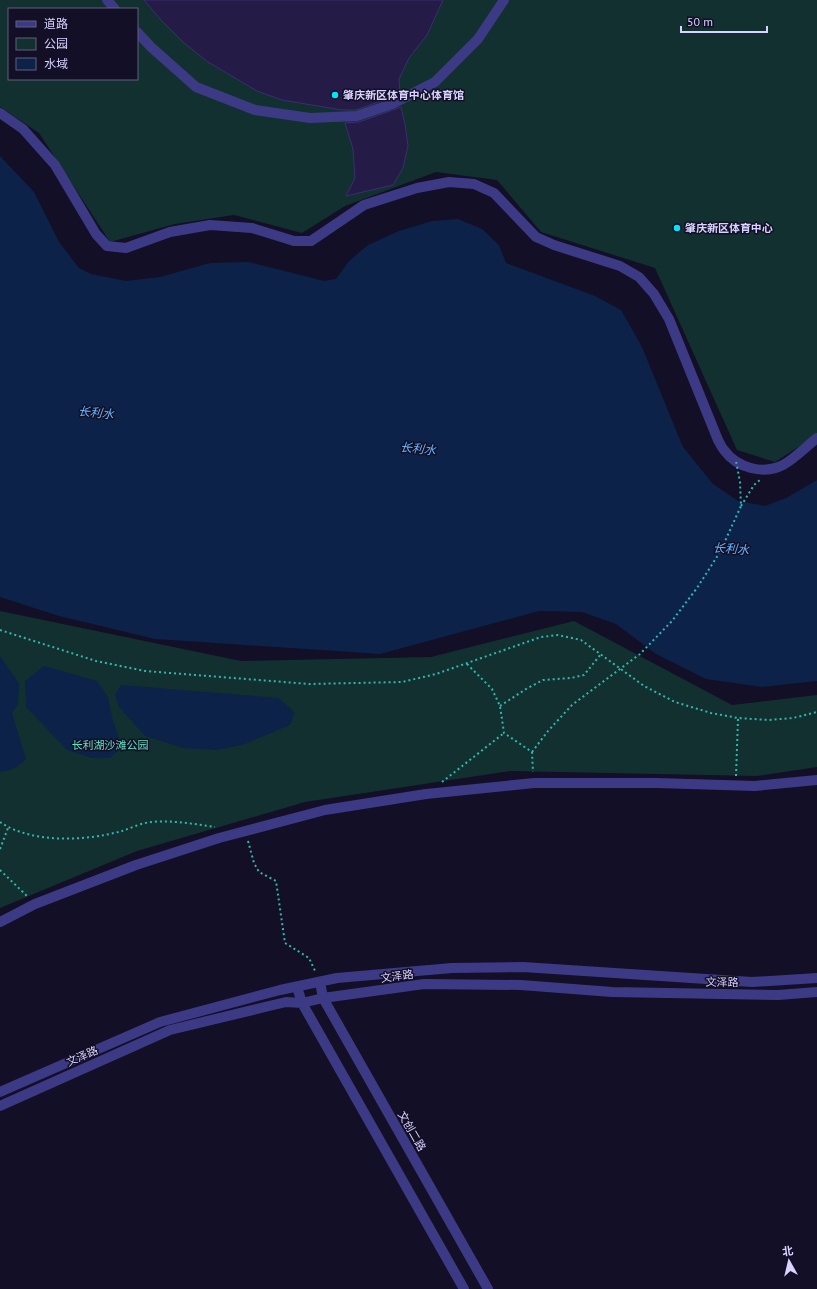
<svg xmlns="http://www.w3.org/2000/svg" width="817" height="1289" viewBox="0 0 817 1289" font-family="'PT Sans','Noto Sans SC',sans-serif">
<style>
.green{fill:#12302f;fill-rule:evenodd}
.water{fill:#0c2248}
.building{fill:#241b47;stroke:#3b2d73}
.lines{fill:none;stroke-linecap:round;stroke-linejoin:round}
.path{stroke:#2fb8b0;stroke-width:2;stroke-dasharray:2 3;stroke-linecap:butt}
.minor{stroke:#3d3a85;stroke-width:10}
.path-bridge{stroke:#2fb8b0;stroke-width:2;stroke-dasharray:2 3;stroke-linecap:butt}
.poi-dot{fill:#00e5ff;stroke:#130f26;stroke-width:1.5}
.labels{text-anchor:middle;stroke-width:3;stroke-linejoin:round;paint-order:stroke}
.poi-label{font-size:11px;font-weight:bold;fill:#d9d4ff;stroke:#130f26;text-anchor:start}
.park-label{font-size:11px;fill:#5fe0c0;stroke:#130f26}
.street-label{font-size:11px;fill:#d9d4ff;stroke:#130f26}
.water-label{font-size:12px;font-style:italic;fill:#62b6ff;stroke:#130f26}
</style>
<rect width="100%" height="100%" fill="#130f26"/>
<!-- green -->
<path class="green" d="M0 0H817V435L775 462 737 450 655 268 541 232 497 180 436 172 345 206 302 233 234 215 175 224 110 242 39 133 0 107ZM9 9H137V79H9Z
M0 611 241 661 431 657 574 621 732 705 817 695V767L757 776 510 771 305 802 137 851 0 908Z"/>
<!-- water -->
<path class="water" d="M0 156 34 192 59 242 79 268 91 274 126 281 160 277 210 263 249 262 324 281 336 279 349 261 368 245 399 231 432 221 458 219 482 229 499 245 506 263 595 296 621 310 642 347 683 447 713 484 738 501 765 506 786 498 817 480V681L762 687 706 679 656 654 616 624 582 612 539 611 380 654 155 639 59 616 0 597Z
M0 656 19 683 18 705 12 713 26 759C19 767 10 771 0 772Z
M44 666 97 681 108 697 113 721 122 747 110 758H92L67 750 26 707 25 681Z
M121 685 279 698 295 713 290 725 242 745 216 750 183 748 145 736 119 707 115 695Z"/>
<!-- building -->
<path class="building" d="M144 0H443L427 35 409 58 399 79 400 93 389 98 356 110H342L282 100 257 91 208 62 184 43 161 20Z
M401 107 405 124 408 146 403 168 393 185 346 196 355 178 353 149 345 123 359 122Z"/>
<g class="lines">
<!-- path -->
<path class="path" d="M741 506 754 485 760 480
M0 630 96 661 145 671 309 684 402 682 436 674 541 637 558 635 581 640 644 686 675 702 711 713 738 718 769 720 793 718 817 712
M467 664 492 689 500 706 504 733 532 752 533 772
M500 706 526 689 543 680 571 678 584 675 601 654
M736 776 738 719
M442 782 504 733
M0 822C32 844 86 841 122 831 131 828 141 823 151 822 173 820 194 824 215 827
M248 841 254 863 259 872 276 881 285 943 309 958 316 973
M0 849 8 828
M0 870 28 897"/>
<!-- minor -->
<path class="minor" d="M107 0 115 9
M137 32 151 47 196 87 255 110 310 118 357 116 392 104 435 82 478 39 504 0
M0 113 23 129 55 165 96 234 107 246 126 248 170 232 210 225 252 228 294 241H311L364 205 417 188 449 182 474 184 494 193 536 237 554 245 620 266 639 277 654 294 669 319 718 440C720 443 721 447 724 450 737 468 763 475 783 465 793 460 807 446 817 438
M0 922 35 904 136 865 219 838 325 810 426 794 534 783H657L755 786 817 780
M320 982 323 998 488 1289
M297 987 302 1003 464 1289
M0 1092 160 1022 280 990 337 978 452 968 523 967 752 982 817 978
M0 1106 170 1030 286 1002 302 1003 323 998 424 984 521 985 612 992 778 995 817 992"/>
<!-- path-bridge -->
<path class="path-bridge" d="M532 752 548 731 572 705 640 654 672 621 697 588 720 552 741 506 740 482 736 461"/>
</g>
<!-- markers -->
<g class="poi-dot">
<circle cx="335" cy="95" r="4"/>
<circle cx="677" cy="228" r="4"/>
</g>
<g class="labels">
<!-- poi labels -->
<g class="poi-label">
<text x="343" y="99">肇庆新区体育中心体育馆</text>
<text x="685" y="232">肇庆新区体育中心</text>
</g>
<!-- park labels -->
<g class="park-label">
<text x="110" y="749">长利湖沙滩公园</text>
</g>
<!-- street labels -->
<g class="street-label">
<text transform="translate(397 976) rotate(-8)" y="4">文泽路</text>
<text transform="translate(722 982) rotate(1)" y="4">文泽路</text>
<text transform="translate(82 1056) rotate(-24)" y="4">文泽路</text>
<text transform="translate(412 1131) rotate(60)" y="4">文创二路</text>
</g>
<!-- water labels -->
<g class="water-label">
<text transform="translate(96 413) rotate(6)" y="4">长利水</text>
<text transform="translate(418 449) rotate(6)" y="4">长利水</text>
<text transform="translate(731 549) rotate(4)" y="4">长利水</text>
</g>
</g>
<!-- legend -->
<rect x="8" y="8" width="130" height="72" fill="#130f26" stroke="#625e7d"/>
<rect x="16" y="21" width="20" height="6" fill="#3d3a85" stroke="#625e7d"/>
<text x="44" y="28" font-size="12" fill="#d9d4ff">道路</text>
<rect x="16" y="38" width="20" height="12" fill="#12302f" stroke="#625e7d"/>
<text x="44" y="48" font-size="12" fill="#d9d4ff">公园</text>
<rect x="16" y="58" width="20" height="12" fill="#0c2248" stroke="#625e7d"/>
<text x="44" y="68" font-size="12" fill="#d9d4ff">水域</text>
<!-- north arrow -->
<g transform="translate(789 1261) rotate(352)" stroke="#130f26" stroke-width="3" paint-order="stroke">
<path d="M0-3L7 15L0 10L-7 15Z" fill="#d9d4ff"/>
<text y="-6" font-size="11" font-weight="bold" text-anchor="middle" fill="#d9d4ff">北</text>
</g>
<!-- scale -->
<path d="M681 26v6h86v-6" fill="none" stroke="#d9d4ff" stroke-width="2"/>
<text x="687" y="26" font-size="12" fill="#d9d4ff" stroke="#130f26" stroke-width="3" paint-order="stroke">50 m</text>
</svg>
